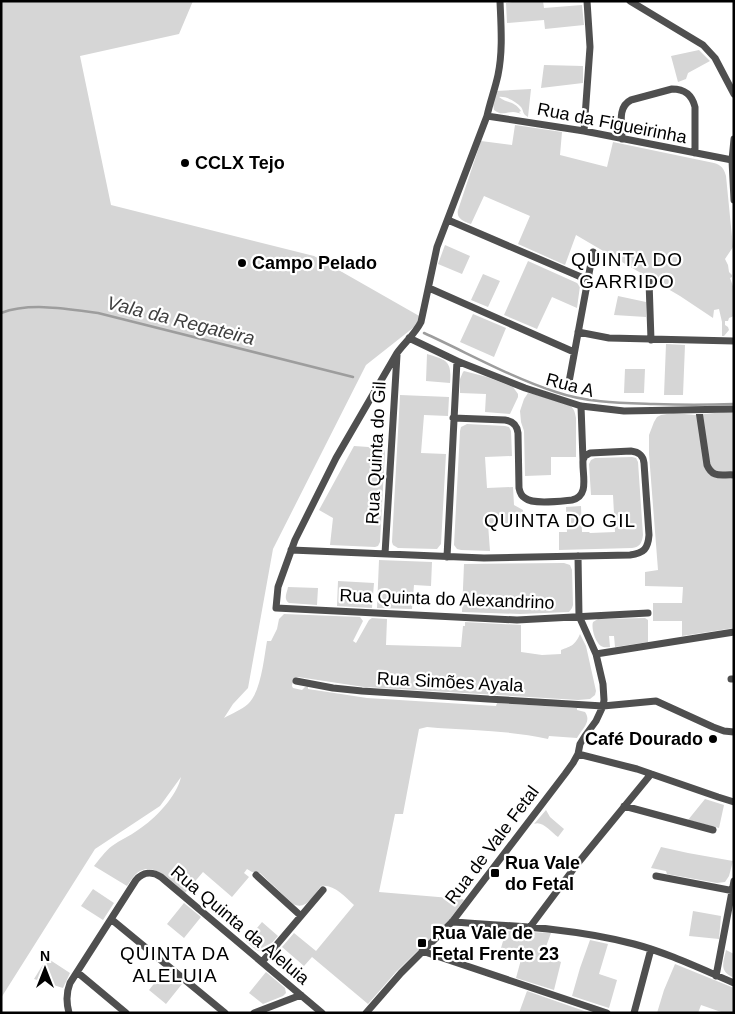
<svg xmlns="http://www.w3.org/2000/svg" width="735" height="1014" viewBox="0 0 735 1014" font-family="Helvetica,sans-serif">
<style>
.green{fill:#d6d6d6}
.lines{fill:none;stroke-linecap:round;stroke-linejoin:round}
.stream{stroke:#9d9d9d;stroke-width:2.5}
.minor{stroke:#4f4f4f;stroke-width:7}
.poi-dot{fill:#000;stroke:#fff;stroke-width:2}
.labels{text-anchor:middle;stroke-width:4.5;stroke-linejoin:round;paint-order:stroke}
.street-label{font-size:18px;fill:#000;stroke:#fff}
.poi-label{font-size:18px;font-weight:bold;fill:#000;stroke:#fff;text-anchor:start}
.neighbourhood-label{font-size:19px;letter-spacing:1px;fill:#000;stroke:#fff}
.water-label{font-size:19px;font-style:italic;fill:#3e3e3e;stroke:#fff}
</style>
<rect width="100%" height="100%" fill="#fff"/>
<!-- green -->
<path class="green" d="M1 1H193L179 34 80 56 111 205 314 256 421 317 418 324 366 365 273 549 248 688 233 704 224 718C231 714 241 710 248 704 261 692 264 658 267 641H271L277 629 279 619 284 614 360 617 363 621 353 641 356 643 369 620 372 618 387 619 386 645 461 647 463 626H465V622L521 625V652L542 655 561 654V650C572 646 575 645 580 634L586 646 596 691 595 695 590 699 578 700 364 687 298 677C293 678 293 681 292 686L293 688 302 690 305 687 308 686V689L367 698 496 706 497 703 577 708V710L585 712C592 722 582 729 577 738L549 736 548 739C512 731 474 730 438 728L427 727 419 729 403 814H395L379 892 462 899 464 900 450 919 396 972 368 1004 312 957 304 966 282 947 294 933 316 951 354 905C345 897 334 884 321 886 314 895 306 911 293 904L260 873 252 872 247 869 244 873 249 877 232 897 203 872 185 893C174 884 156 862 140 871 134 874 131 881 127 886L94 866C99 860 105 851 112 846 120 840 130 836 138 830 155 819 177 796 181 777L160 806 95 849 1 998Z
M518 1H543L544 8 582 5 584 25 545 29 544 20 507 23 506 3Z
M699 50 710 61 688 73 686 79 678 82 671 56Z
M544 65 583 66V83L541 88Z
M531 89 528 117C522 114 524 111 521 107 516 101 505 96 499 97 507 104 514 100 521 111L519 112 521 114C519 113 516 112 513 112 506 112 501 116 494 110L493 103 496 91Z
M515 125 562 132 560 155 607 167 613 142 714 163C721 165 724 168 726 176L733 247 725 259 728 265 729 272 732 275V277L730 278 734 289V316L729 318 728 321H725V325L728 327 729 330 724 336H722V322L719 309 714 310 713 318 680 296 576 235 565 265 518 244 530 216 484 196 471 224C464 221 456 219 458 210L481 141 512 145Z
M445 245 470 256 462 274 438 264Z
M528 261 577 283 580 286 577 308 552 297 537 329 504 315Z
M483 274 500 281 488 307 471 300Z
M618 296 646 302V317L614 315Z
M473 314 506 328 494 357 460 342Z
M666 344 685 345 683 395H664Z
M427 354C447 360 452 361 450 383L426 381Z
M625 369H645L644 393H624Z
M464 371 487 377 513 387 518 394V397L510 414 485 412 486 394 460 393V379L463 372Z
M528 393 533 394 570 405C574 409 575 412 576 418V457H551V475L525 476 524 431 521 422 520 411 524 399Z
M400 395 449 397 448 416 424 415 421 453 446 454 441 544 437 549 398 548 393 545 392 542Z
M734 411V628L682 636V621H653V603H682L683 587 645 586V572L658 570 649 454V435L654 422 657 417 661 415 673 413 695 415Z
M467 424 505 426 509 427 511 431 512 456 485 457 487 488 513 487 514 505 523 510 524 524H488L490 551 461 550 457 549 454 545 460 431 461 427Z
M354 446 383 448 385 451 380 542 378 546 375 547 330 545 333 518 319 510Z
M632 457 636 458 638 462 643 535C642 543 640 547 632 548L559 550V532H567L566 507 581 506 582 532H589L590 533 615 532 613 495H591L589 464 591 460 595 458Z
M379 560 432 562 431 586 414 585 412 609 377 608Z
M564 563 570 565 572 570 573 605 572 608 569 612 520 614 462 612 464 564Z
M338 581 374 583 372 608 337 606Z
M288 587 318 588 317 605 289 603C283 599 287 593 288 587Z
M645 618 648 620V642L615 647 614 636H609L610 647C607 647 604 648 601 646 595 642 591 628 593 622L598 619Z
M705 799 724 805 719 828 688 820Z
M546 810 550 817 564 829 558 837C551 832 542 820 534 824Z
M661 847 688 853 733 861 729 876 725 882 717 883 667 874 666 871 651 868Z
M93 889 114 903 103 920 81 906Z
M184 903 201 917 184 938 167 924Z
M693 911 721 916 719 939 689 936Z
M262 922 278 936 265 951C258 954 252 946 246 941Z
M506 931 551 933 543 955 561 962 554 990 516 978 522 956 501 948Z
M590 940 608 944 599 974 617 980 609 1008 572 996 580 968Z
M726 950 734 954V978C719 971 723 964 726 950Z
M47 958 70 973 63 988 34 979Z
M675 964 734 988V1013H724L701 1005 698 1013H657L664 990Z
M165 970 182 984 166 1004 149 990Z
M266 972 285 988 286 993 283 996 263 1004 249 993Z
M527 991 590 1013H519Z"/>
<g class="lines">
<!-- stream -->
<path class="stream" d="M1 313C30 302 68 309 98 313L353 377
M424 333C468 353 510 377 556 392 588 403 621 403 654 404 681 405 707 405 734 404"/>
<!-- minor -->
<path class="minor" d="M500 1C501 26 503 51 498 75 495 89 490 102 487 116L437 247 421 322C415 334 405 342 397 353L336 458 295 540 278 587 276 608 517 620 648 613
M630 1 703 45 715 58 734 94
M487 116 584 131 732 160
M584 131 590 47 587 1
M622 139C622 125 617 107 631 100L672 89C685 89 692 95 695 107V153
M734 139 732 160 734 200
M448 220 588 280
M649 281 651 340
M429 288 574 352
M578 332 609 338 734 341
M409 338 457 361 525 388 581 406 624 411 734 409
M569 382 593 252
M581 406 583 460
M699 411 707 465C713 479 722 474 734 475
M291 550 484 558 630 555C644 553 648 549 649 535L644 463C643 455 639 452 631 451L590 453 585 456 583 460C582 475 590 496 572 500 561 501 533 505 525 498 521 496 520 493 519 488L518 433C517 425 513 421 505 420L453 418
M385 554 397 355
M447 557 457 361
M596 654 734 632
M731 679H734
M296 681 333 688 362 691 488 699 603 706 656 701 713 727 724 731 734 732
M578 754 637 769 718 797 734 802
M624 806 713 830
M256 875 301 916
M656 876 734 891
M111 919 225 1013
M452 922C513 926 574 928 634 944 668 953 701 969 734 983
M530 927 578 863 651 774
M422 951 607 1013
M262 962 323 890
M77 972 126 1013
M716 976 734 881
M69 1013C66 1002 66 993 70 983L136 880C143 872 152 871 161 877L322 1013
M254 1013 301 995
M366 1013 401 973 452 922 565 774 573 763 578 754 580 744 585 736 596 721 603 706 604 700 603 684 596 654 579 616 578 556
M634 1013 651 949"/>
</g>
<!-- markers -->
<g class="poi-dot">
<circle cx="185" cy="163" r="5"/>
<circle cx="242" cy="263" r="5"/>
<circle cx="713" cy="739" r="5"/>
<rect x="490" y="868" width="10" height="10" rx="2.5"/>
<rect x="417" y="938" width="10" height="10" rx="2.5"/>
</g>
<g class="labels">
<!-- street labels -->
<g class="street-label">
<text transform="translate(612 123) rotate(11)" y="6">Rua da Figueirinha</text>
<text transform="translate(570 385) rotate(15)" y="6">Rua A</text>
<text transform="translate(376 453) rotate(-87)" y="6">Rua Quinta do Gil</text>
<text transform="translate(447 599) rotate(2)" y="6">Rua Quinta do Alexandrino</text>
<text transform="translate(450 682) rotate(3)" y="6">Rua Simões Ayala</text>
<text transform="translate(492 845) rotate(-53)" y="6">Rua de Vale Fetal</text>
<text transform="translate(240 925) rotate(40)" y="6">Rua Quinta da Aleluia</text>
</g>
<!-- poi labels -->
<g class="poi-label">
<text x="195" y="169">CCLX Tejo</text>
<text x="252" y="269">Campo Pelado</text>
<text x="703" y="745" text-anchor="end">Café Dourado</text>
<text x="505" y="869">Rua Vale<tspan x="505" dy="21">do Fetal</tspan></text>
<text x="432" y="939">Rua Vale de<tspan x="432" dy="21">Fetal Frente 23</tspan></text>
</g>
<!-- neighbourhood labels -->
<g class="neighbourhood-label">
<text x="627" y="266">QUINTA DO<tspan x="627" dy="22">GARRIDO</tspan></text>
<text x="560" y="527">QUINTA DO GIL</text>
<text x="175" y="960">QUINTA DA<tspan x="175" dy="22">ALELUIA</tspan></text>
</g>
<!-- water labels -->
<g class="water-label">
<text transform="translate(181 320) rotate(14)" y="7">Vala da Regateira</text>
</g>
</g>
<!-- border -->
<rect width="735" height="1014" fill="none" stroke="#000000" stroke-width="5"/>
<!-- north arrow -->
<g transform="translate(45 969)" stroke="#ffffff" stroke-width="4" paint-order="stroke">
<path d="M0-4L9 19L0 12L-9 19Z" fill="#000000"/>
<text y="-8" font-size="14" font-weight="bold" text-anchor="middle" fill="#000000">N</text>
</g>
</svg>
